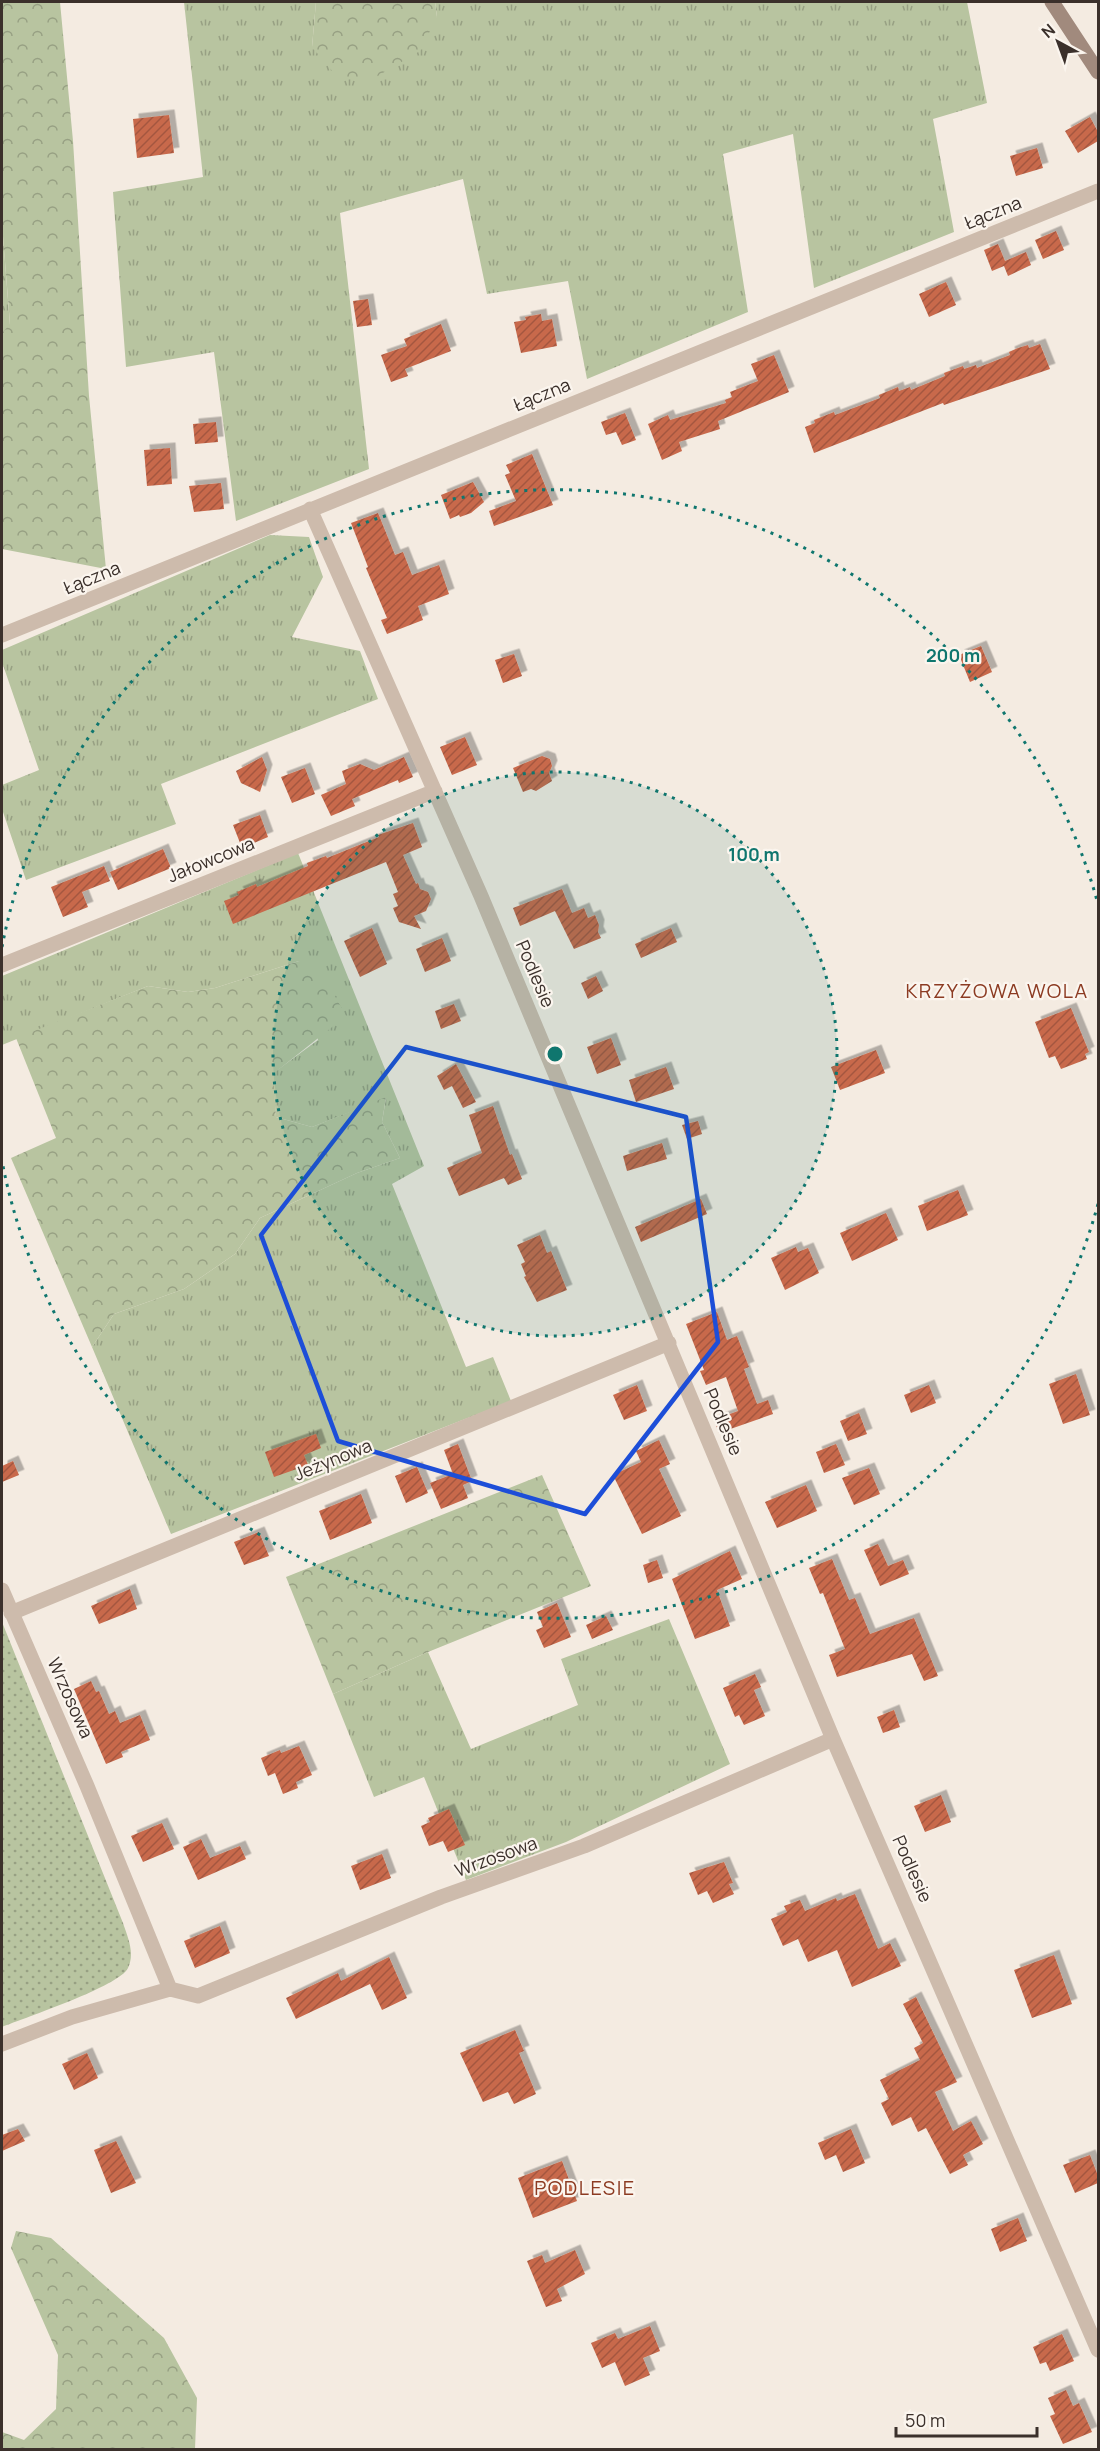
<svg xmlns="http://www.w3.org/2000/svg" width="1100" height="2451" viewBox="0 0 1100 2451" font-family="Manrope,sans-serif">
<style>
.grass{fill:url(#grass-tufts)}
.forest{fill:url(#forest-crowns)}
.park{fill:url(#park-dots)}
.building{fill:url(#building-hatch);filter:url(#shadow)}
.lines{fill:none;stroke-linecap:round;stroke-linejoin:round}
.street{stroke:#cdbbac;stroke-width:15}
.secondary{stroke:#a18a7d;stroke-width:15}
.marked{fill:none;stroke:#1d4ed8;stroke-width:4.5;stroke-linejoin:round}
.ring{fill:none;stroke:#0f766e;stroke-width:3;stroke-dasharray:3 6}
.labels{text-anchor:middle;stroke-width:4.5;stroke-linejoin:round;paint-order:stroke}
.street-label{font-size:18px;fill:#3b302b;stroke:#fbf5ee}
.neighbourhood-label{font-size:20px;letter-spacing:1.5px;fill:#8c3b22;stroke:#fbf5ee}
.centre{fill:#0f766e;stroke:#fbf5ee;stroke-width:3}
.ring-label{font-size:18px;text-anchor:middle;font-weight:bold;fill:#0f766e;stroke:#fbf5ee;stroke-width:4.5;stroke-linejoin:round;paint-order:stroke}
</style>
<defs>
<pattern id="grass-tufts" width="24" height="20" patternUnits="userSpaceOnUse" patternTransform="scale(1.5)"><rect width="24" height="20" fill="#b8c4a0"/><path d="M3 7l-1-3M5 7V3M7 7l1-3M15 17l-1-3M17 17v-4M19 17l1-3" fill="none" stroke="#97a083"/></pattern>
<pattern id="forest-crowns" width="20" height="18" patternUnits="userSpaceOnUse" patternTransform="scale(1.5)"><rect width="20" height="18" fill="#b8c4a0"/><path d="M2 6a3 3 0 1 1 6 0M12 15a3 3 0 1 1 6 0" fill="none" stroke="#97a083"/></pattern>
<pattern id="park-dots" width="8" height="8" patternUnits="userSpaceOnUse" patternTransform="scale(1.5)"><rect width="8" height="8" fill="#b8c4a0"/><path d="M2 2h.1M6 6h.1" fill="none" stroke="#97a083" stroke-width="1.8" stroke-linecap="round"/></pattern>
<pattern id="building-hatch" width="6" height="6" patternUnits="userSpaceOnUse" patternTransform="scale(1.5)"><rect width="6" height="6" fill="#c8694b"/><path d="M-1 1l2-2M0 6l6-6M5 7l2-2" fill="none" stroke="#a4573f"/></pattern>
<filter id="shadow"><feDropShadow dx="5.5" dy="-5.5" stdDeviation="0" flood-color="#0004"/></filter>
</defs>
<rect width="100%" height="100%" fill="#f4ebe1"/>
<!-- grass -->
<path class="grass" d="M184 2H316L312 47 437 17 435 2H967L987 103 933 119 954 232 814 288 793 134 723 154 748 312 587 379 568 281 487 294 463 179 340 213 369 469 236 521 214 352 126 367 113 192 203 177Z
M2 224 10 325 2 333Z
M270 535 309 537 323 577 292 637 360 651 378 699 161 784 176 824 26 880 2 809V785L39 770 2 662V650Z
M298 853 424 1166 392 1184 466 1367 493 1357 511 1401 171 1534 92 1347 114 1314 184 1289 235 1254 260 1218 357 1173 400 1158 382 1122 386 1098 312 1127 276 1117 272 1074 318 1040 299 961 215 988 188 992 148 986 2 1045V976Z
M669 1619 730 1764 566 1842 466 1880 424 1777 374 1797 333 1694 428 1652 471 1749 578 1705 561 1659Z"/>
<!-- forest -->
<path class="forest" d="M2 2H60L73 141 89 396 106 569 2 549V333L10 324 2 224Z
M316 2H435L437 17 420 51 376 77 339 79 312 47Z
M299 961 321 971 346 1016 273 1074 276 1117 312 1127 386 1097 382 1122 400 1158 357 1173 260 1218 235 1254 184 1289 114 1314 92 1347 11 1158 56 1138 16 1038 148 986 188 992 215 988Z
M542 1475 591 1586 428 1652 333 1694 286 1577Z
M16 2231 51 2238 164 2338 197 2398 195 2449H2V2432L24 2440 56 2409 58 2355 11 2248Z"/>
<!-- park -->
<path class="park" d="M2 1622 123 1923C128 1938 135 1953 128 1968 120 1986 24 2018 2 2027Z"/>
<!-- building -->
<path class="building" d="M169 115 174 153 137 158 133 119Z
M1090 117 1098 132V141L1078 153 1065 131Z
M1037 148 1043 168 1016 176 1010 156Z
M1056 231 1064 250 1043 259 1035 240Z
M998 244 1005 261 1026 252 1031 265 1008 276 1004 266 992 271 984 250Z
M946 282 956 305 929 317 919 294Z
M368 299 372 325 357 327 353 301Z
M541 314 542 321 552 319 557 346 521 353 514 322 526 320 525 317Z
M441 324 451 351 405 369 408 376 391 382 381 355 407 346 404 339Z
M1040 344 1050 369 944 405 943 403 814 453 805 427 815 423 814 420 834 412 835 415 880 398 879 395 898 387 899 391 910 387 911 390 945 376 944 373 963 366 964 369 976 365 977 368 1010 355 1009 352 1018 348 1028 345 1029 348Z
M774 355 789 392 718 421 720 429 679 442 682 451 662 460 648 424 668 415 670 420 726 403 725 400 732 397 730 392 758 381 751 364Z
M625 413 636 440 622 445 616 432 606 435 601 422Z
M216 422 218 442 195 444 193 424Z
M170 448 172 484 147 486 144 450Z
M532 454 553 505 494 526 489 511 516 501 505 475 510 473 506 465Z
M473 482 484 502 471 513 460 517 459 515 450 519 441 495Z
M221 483 224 509 194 512 189 486Z
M378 513 395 555 403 552 412 575 439 565 449 594 418 606 423 620 387 634 381 620 387 618 366 568 368 567 351 523Z
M981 646 992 672 970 682 959 655Z
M514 654 522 676 503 683 495 660Z
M465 737 477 765 452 775 440 747Z
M542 756 550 759 552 766 549 773 552 781 536 791 531 789 523 792 513 768Z
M262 757 267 770 260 792 241 783 236 771Z
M404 757 413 777 399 783 398 780 352 799 355 806 331 816 321 795 346 784 342 771 360 764 374 770Z
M305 768 315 794 292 803 281 777Z
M260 815 268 837 242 848 233 825Z
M413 823 422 847 403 855 416 884 418 883 420 889 428 892 431 899 426 911 414 916 421 929 399 922 393 908 398 906 393 894 398 892 386 862 233 924 224 901 239 895 237 892 256 884 257 887 308 866 307 863 326 856 327 858 379 837 378 835Z
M163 849 171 868 118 890 110 872Z
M104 866 110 881 82 892 88 907 63 917 51 887Z
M562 889 572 913 584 908 588 918 595 915 599 925 598 932 601 938 574 949 555 911 520 926 513 908Z
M372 928 387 964 360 977 344 941Z
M671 928 677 942 641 958 635 944Z
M442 938 451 961 425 972 416 949Z
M596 976 603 991 588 999 581 983Z
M454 1004 461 1021 441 1029 435 1011Z
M1071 1008 1089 1052 1085 1054 1087 1059 1061 1069 1055 1056 1049 1058 1035 1022Z
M611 1038 621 1065 597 1074 587 1047Z
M876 1050 885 1073 840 1090 831 1067Z
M456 1064 476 1102 463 1108 452 1086 444 1090 437 1076Z
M666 1067 674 1089 636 1102 629 1080Z
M493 1106 510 1155 512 1154 522 1179 508 1185 504 1178 459 1196 447 1168 482 1153 469 1115Z
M698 1121 702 1134 687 1139 682 1125Z
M662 1143 667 1159 627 1171 623 1156Z
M958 1190 968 1215 927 1231 918 1206Z
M701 1199 707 1214 641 1242 635 1227Z
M886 1213 898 1240 852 1261 840 1233Z
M540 1235 547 1253 551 1251 567 1290 537 1302 524 1277 526 1276 521 1264 525 1262 517 1245Z
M796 1247 798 1252 808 1248 819 1273 785 1290 771 1258Z
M717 1312 727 1340 737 1336 749 1367 744 1369 757 1404 768 1400 773 1414 719 1433 714 1420 738 1411 726 1377 706 1385 700 1371 704 1370 686 1324Z
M1076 1374 1090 1415 1063 1424 1049 1384Z
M637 1385 647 1411 624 1420 613 1395Z
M929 1385 936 1403 911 1413 904 1395Z
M859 1413 867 1434 848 1441 840 1421Z
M316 1434 321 1448 304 1455 308 1465 274 1477 265 1452Z
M659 1440 670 1464 659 1469 681 1516 642 1534 613 1475 641 1462 636 1451Z
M458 1444 472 1481 463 1485 468 1498 441 1509 430 1483 453 1474 444 1450Z
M836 1444 845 1465 824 1473 816 1452Z
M13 1461 19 1475 2 1482V1466Z
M417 1467 428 1493 406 1503 395 1476Z
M869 1468 880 1494 854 1505 842 1478Z
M806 1485 817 1511 777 1528 765 1502Z
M361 1494 372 1523 330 1540 319 1511Z
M259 1532 269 1556 244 1565 234 1542Z
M878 1544 888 1566 903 1560 909 1574 880 1586 864 1550Z
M730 1551 742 1579 717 1590 730 1626 695 1639 672 1579Z
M832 1559 849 1600 855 1598 870 1634 914 1618 938 1676 924 1681 912 1654 837 1677 829 1655 845 1649 823 1593 820 1594 809 1568Z
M657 1560 663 1578 648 1583 643 1565Z
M130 1589 137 1609 99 1624 91 1606Z
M557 1603 571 1637 544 1648 536 1630 543 1627 537 1612Z
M606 1616 613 1630 592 1639 586 1625Z
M755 1674 761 1687 754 1690 765 1716 744 1725 739 1715 735 1717 723 1688Z
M91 1681 96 1692 99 1691 109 1714 115 1711 120 1723 140 1715 150 1740 121 1752 123 1757 106 1764 74 1689Z
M894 1710 900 1727 883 1733 877 1717Z
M299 1746 312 1775 296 1782 298 1788 283 1794 275 1773 268 1776 261 1758 280 1750 281 1753Z
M941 1795 951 1822 925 1832 914 1806Z
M449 1809 465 1845 448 1852 443 1841 429 1846 421 1826 430 1822 428 1818Z
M162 1823 174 1849 143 1862 131 1836Z
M201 1839 210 1858 240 1846 246 1859 198 1880 183 1847Z
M382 1854 391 1878 360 1890 351 1866Z
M724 1862 733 1883 729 1884 734 1894 713 1903 707 1891 698 1895 689 1873Z
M855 1894 878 1949 890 1943 901 1966 852 1987 837 1950 808 1962 798 1939 783 1946 771 1919 787 1912 784 1906 800 1900 805 1911 836 1898 837 1901Z
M220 1926 230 1953 195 1968 184 1941Z
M1054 1955 1072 2004 1032 2018 1014 1970Z
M389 1957 407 1998 382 2010 370 1984 296 2019 286 1998 338 1973 341 1981Z
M916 1997 957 2082 935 2092 953 2131 971 2121 983 2144 963 2155 968 2165 950 2174 926 2128 918 2132 911 2117 892 2126 881 2103 889 2099 880 2080 920 2060 914 2048 923 2043 903 2004Z
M515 2030 524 2051 519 2053 536 2094 514 2104 508 2092 483 2102 460 2053Z
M87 2053 98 2078 74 2090 62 2064Z
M18 2129 25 2141 2 2151V2135Z
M851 2129 865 2163 843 2172 836 2155 825 2160 818 2143Z
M116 2141 136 2183 111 2193 94 2150Z
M1090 2155 1098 2176V2183L1075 2193 1063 2165Z
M562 2161 577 2201 533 2218 518 2178Z
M1018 2218 1027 2241 1000 2252 991 2229Z
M575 2250 585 2274 557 2289 562 2301 546 2307 527 2261 542 2255 545 2263Z
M650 2326 660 2351 643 2358 650 2375 625 2386 615 2362 602 2368 591 2343 615 2333 618 2339Z
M1062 2334 1074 2361 1050 2371 1046 2362 1040 2364 1033 2347Z
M1066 2390 1073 2406 1079 2403 1092 2432 1063 2444 1050 2416 1055 2414 1048 2398Z"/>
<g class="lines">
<!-- street -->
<path class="street" d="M310 509 481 896 833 1739 1098 2350
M2 635 1098 191
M2 965 435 791
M2 1590 87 1786 170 1989
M11 1613 669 1343
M2 2044 72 2017 170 1989 198 1996 441 1897 584 1846 833 1739"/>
<!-- secondary -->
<path class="secondary" d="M1052 2 1098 72"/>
</g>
<!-- marked area -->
<path class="marked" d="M406 1047 686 1117 718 1342 585 1514 338 1441 261 1235Z"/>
<!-- distance rings -->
<circle cx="555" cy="1054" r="282" fill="#0f766e" fill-opacity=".12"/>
<g class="ring">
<circle cx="555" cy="1054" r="282"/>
<path d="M1098 1204A563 563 0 0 1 2 1161M2 947A563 563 0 0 1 1098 904"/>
</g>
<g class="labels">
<!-- street labels -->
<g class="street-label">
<text transform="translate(993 213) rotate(-22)" y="6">Łączna</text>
<text transform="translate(542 395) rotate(-22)" y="6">Łączna</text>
<text transform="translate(92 578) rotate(-22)" y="6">Łączna</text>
<text transform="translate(211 860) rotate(-22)" y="6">Jałowcowa</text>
<text transform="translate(535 974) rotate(67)" y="6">Podlesie</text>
<text transform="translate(723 1422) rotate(67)" y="6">Podlesie</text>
<text transform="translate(333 1460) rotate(-22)" y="6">Jeżynowa</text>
<text transform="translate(70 1698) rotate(66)" y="6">Wrzosowa</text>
<text transform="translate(496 1857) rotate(-20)" y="6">Wrzosowa</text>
<text transform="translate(912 1869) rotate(66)" y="6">Podlesie</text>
</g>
<!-- neighbourhood labels -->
<g class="neighbourhood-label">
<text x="997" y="998">KRZYŻOWA WOLA</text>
<text x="585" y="2195">PODLESIE</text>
</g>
</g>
<circle cx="555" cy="1054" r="9" class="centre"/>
<g class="ring-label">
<text x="953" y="662">200 m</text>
<text x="754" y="861">100 m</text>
</g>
<!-- border -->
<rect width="1100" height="2451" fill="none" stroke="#3b302b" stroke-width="6"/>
<!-- north arrow -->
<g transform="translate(1058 42) rotate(319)" stroke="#fbf5ee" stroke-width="4.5" paint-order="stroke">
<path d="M0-4.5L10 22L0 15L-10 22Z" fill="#3b302b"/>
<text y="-9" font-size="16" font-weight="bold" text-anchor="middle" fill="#3b302b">N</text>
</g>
<!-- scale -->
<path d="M896 2427v9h141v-9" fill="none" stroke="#3b302b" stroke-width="3"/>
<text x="905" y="2427" font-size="18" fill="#3b302b" stroke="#fbf5ee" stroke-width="4.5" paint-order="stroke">50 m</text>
</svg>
